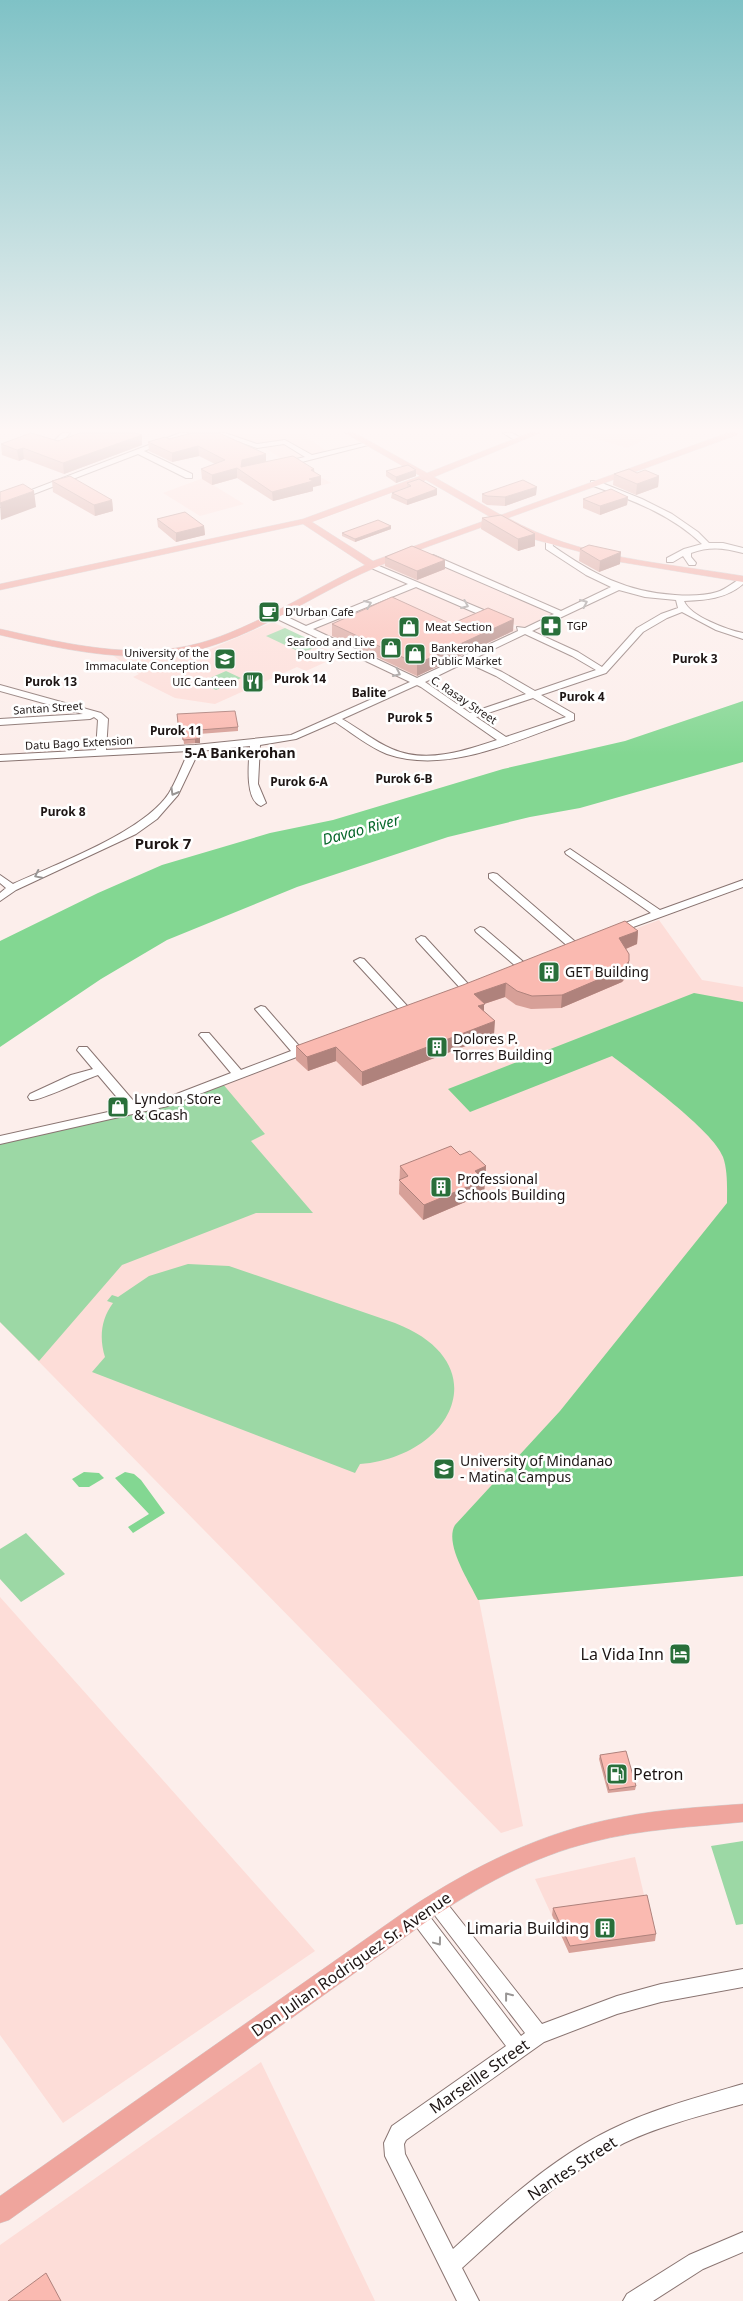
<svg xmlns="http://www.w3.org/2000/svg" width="743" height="2301" viewBox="0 0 743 2301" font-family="'Noto Sans',sans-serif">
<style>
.built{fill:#fdddd8}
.green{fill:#9cd8a5}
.forest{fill:#7dd18d}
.water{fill:#83d792}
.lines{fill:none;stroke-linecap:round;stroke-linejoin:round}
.minor-casing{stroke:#897471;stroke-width:2}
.major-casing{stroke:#d2d0d0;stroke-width:1}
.minor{fill:#fff;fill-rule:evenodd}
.major{fill:#efa59d;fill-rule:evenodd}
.wall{fill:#d7a098}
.shaded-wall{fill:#af827c}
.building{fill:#fabab1;stroke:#af827c}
.oneway{stroke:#999695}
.labels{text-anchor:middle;stroke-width:5;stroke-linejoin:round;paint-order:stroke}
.far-poi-label{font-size:11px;fill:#1d1514;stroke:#fff;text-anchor:start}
.far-street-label{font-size:11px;fill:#1d1514;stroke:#fff}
.far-neighbourhood-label{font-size:12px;font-weight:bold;fill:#1d1514;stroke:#fff}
.far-quarter-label{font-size:14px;font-weight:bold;fill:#1d1514;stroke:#fff}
.poi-label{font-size:14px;fill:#1d1514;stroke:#fff;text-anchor:start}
.water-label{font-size:15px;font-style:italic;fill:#07682b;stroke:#fff}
.neighbourhood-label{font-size:15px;font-weight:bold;fill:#1d1514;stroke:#fff}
.near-poi-label{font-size:16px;fill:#1d1514;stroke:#fff;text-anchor:end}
.near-street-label{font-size:16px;fill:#1d1514;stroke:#fff}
</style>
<rect width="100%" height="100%" fill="#fceeeb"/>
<!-- built -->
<path class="built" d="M214 433H312L304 435 328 452 292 461 331 483 310 488 241 477 213 485 244 504 200 516 163 493 257 458 270 466 285 461 262 446Z
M584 433H658L627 448 581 434Z
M412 552 554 613 523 628 452 600 378 566Z
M415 586 517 630 414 678 312 629Z
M273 622 339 656 306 671 297 667 215 704 175 698 133 677 139 674 111 654 152 655 206 651Z
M659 920 702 980 743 987V1576L479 1600 523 1826 501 1833 0 1322V1144L168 1106 222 1083Z
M0 1597 315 1951 63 2123 0 2035Z
M635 1857 655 1941 569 1953 535 1879Z
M261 2062 375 2301H0V2245Z"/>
<!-- green -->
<path class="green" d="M285 628 321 645 302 653 266 636Z
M226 671 241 678 216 690 201 682Z
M222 1083 265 1134 251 1141 313 1213H256L122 1265 39 1361 0 1322V1144L168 1106Z
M188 1264 229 1266 395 1323C498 1363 454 1456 360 1464L355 1473 92 1372 105 1357C99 1338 101 1319 113 1303L107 1301 112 1295 118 1297 149 1276Z
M26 1533 65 1574 21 1602 0 1579V1549Z
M743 1841V1924L736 1925 711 1846Z"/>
<!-- forest -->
<path class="forest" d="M694 993 743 1002V1576L478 1600C469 1581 444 1544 455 1525L560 1411 727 1203C727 1189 728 1171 723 1157 714 1131 637 1075 612 1056L470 1112 448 1089Z"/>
<!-- water -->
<path class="water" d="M743 701V762L580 808 530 817 448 837 297 887 167 940 101 979 0 1047V941L98 893 162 865 270 833 333 820 503 769 625 741Z
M84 1472 99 1473 104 1478 89 1487H79L72 1479Z
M125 1472 134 1474 141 1480 165 1513 133 1533 128 1527 149 1514 115 1478Z"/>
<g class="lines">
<!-- minor casing -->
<g class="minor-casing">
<path id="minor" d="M62 433H70L62 442H56L55 440Z
M180 433H189L144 451 192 474V478H186L138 454 0 507V502Z
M215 433H225L257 444 285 440 312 455 368 442 372 444 286 466H283V462L305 457 284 444 257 448Z
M503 433H512L523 439 516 441Z
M591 481H597L642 499 672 514 698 532 709 543H723L743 548V553C724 548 710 546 691 553V557L696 563 695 565H689L683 556 673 562H667V558L684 549 702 544C671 514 631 500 591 485Z
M546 541H552L553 546C593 574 626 592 675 595 689 596 704 596 717 592 727 589 734 581 743 578V584C726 599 705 600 684 601 690 616 727 630 743 633V639L716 630 682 612 667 618 643 632 606 673 541 695 574 714V720C516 740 448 775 387 754 369 747 351 732 335 722L296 739 260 745 258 784 266 803 261 806C244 800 249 760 250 746L199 751 178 795 157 819 136 834 16 890 0 901V893L6 888 0 883V875L13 884C56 864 144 832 169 793 177 780 182 765 189 751L0 761V755L96 750 98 720 94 717 90 719 0 725V719L83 714 0 691V685L101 713 108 719 106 750 195 745 291 735 410 682 271 616V612H277L306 626 408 584 369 567 368 565 372 563 498 616V620H492L416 587 313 629 417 678 518 631 517 627 525 628 554 614 427 559V555H433L561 611 611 587 586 575 546 549ZM619 590 645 597 676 600 678 608 661 614 637 628 602 667 578 652 532 631ZM525 634 572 656 596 670 535 691 502 672 473 659ZM466 662 496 676 526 694 470 713 425 682ZM417 685 421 687 497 740C464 751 426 764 392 749 375 742 358 728 342 719ZM533 698 566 717 506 737 476 717Z
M570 849 660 910 743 880V887L614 934 609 931 610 929 651 913 566 854 565 852Z
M493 873 497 874 579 945 580 947 579 949H571L489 878V874Z
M480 927 484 928 527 965 529 967 527 969H519L476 932 475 930Z
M421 936 425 937 470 986 472 988 470 990H462L417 941 416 939Z
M360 958 364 959 410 1009 412 1011 410 1013H402L356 963 354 961Z
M261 1006 265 1007 300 1047 311 1043 315 1044 317 1047 315 1050 168 1106 0 1144V1136L126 1108 98 1075C85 1079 38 1102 30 1100L28 1097 30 1094 71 1075 93 1069 77 1050 79 1047H87L137 1105 161 1100 231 1073 201 1037 199 1035 201 1033H209L241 1070 291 1051 255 1009Z
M436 1895 442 1897 542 2024 617 1996 661 1984 743 1969V1987L661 2002 617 2014 544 2042 406 2140 404 2144 405 2154 453 2249C501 2205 551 2159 610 2130 652 2109 698 2097 743 2084V2104C703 2115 662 2125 624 2143 564 2174 512 2222 462 2268L479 2301H457L385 2156 384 2143 392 2126 506 2046 412 1921 409 1915 412 1909 418 1907 424 1909 521 2036 525 2033 430 1909 427 1903 430 1897Z
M743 2232V2252L703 2269 653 2301H623L627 2294 689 2255Z"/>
</g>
<!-- major casing -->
<g class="major-casing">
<path id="major" d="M345 433H355L427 473 529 433H540L434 477 501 515 727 433H738L737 435 508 518C578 558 665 563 743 576V582L614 561 529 538 499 521C453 538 406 553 361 574 301 602 243 644 177 654 118 662 57 648 0 635V629C63 643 135 661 200 643 254 628 313 589 365 565L303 524 0 590V584L303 519 420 476ZM426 480 492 518 373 561 312 522Z
M743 1804V1822C693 1827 642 1829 592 1842 531 1857 478 1887 426 1922L9 2220 0 2223V2196L410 1908C476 1865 544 1831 622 1817 662 1809 703 1807 743 1804Z"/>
</g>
<!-- minor -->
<use href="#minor" class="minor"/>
<!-- major -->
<use href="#major" class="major"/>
</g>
<!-- wall -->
<path class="wall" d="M142 435V445L64 474 24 459 19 461 2 455 1 444Z
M169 439 266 454V462L314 472 321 476V485L313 487V491L273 501 237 478 212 485 202 479 201 469 215 464 199 456 172 462 149 451 148 442Z
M386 471 416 476 396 483 386 476Z
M637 473 659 476 658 487 636 495 613 485 614 474Z
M52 481 112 500 113 511 95 516 53 492Z
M407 483 437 495 407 505 391 498 392 493 407 487Z
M482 494 536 495 505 506 487 505 482 502Z
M628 497 627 505 600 515 583 508V499Z
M482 518 535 534V546L518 551 481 529Z
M157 519 204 526 205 535 176 542 158 527Z
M391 526V529L355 542 342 536V533Z
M580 550 620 564 599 572 579 561Z
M385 557 445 560V569L417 580 385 566Z
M332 624H451L513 631 417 676 332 636Z
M177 714 238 727V731L199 734 200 743 184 744 183 735H179Z
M638 931 637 944 626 949 628 975 622 982 561 1008 531 1009 516 1005 505 997 484 1004V1012L494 1035 362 1086 336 1061 308 1071 296 1060V1046Z
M460 1155 486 1166 484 1194 423 1220 399 1194 400 1166Z
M600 1755 636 1786 635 1790 608 1793 599 1759Z
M553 1908 656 1934 655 1941 569 1953 552 1915Z"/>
<!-- shaded-wall -->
<path class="shaded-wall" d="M142 435V445L64 474 63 463Z
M198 446 199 456 172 462V453Z
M23 448 24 459 19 461 17 450Z
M266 454V464L241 467 242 460Z
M237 468V478L212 485V475Z
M314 469 315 477 321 476V485L313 487V491L273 501 272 492 311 470Z
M416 470V476L396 483V477Z
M659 476 658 487 636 495 637 484Z
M537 487 536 495 505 506V497Z
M437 489V495L407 505V500Z
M34 491 36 507 1 520 0 503Z
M628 497 627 505 600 515V506Z
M112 500 113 511 95 516 94 505Z
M204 526 205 535 176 542V533Z
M391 526V529L355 542V539Z
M535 534V546L518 551V539Z
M621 552 620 564 599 572 600 561Z
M445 560V569L417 580V571Z
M514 619 513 631 417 676V664Z
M200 738V743H195V739Z
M638 931 637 944 618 952 619 938Z
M629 961 628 975 622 982 561 1008 562 995Z
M506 983 505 997 484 1004V1017L477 1020 474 994Z
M495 1021 494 1035 362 1086V1072Z
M336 1047V1061L308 1071 307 1057Z
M486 1166 484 1194 423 1220 424 1205 475 1171Z"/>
<!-- building -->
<path class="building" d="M31 433 58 441 80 433H135L142 435 63 463 23 448 17 450 1 444Z
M192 433H219L266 454 242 460 241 467 293 456 314 469 311 470 321 476 309 479 313 481 272 492 237 468 212 475 201 469 225 460 198 446 172 453 148 442 165 437 169 439Z
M408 465 416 470 396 477 386 471Z
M629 469 637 473 645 470 659 476 637 484 614 474Z
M70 476 112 500 94 505 52 481Z
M419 479 437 489 407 500 392 493 411 486 407 483Z
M523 480 537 487 505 497 487 496 482 494Z
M23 484 34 491 0 503V492Z
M611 489 628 497 600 506 583 499Z
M185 512 204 526 176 533 157 519Z
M501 515 535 534 518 539 482 518Z
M378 520 391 526 355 539 342 533Z
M589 545 621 552 600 561 580 549Z
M412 546 445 560 417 571 385 557Z
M392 597 451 624 488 608 514 619 417 664 332 624Z
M235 711 238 727 199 730 200 738 195 739 183 740 182 731H179L177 714Z
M625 921 638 931 619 938 629 954V961L623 969 562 995 532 996 517 991 506 983 474 994 485 1004 478 1006 495 1021 362 1072 336 1047 307 1057 296 1046 463 985Z
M451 1146 460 1155 470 1151 486 1166 475 1171 484 1180 424 1205 399 1180 408 1176 400 1166Z
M626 1751 636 1786 609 1790 600 1755Z
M647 1895 656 1934 570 1946 553 1908Z
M46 2273 61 2301H8Z"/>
<!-- one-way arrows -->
<defs><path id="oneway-chevron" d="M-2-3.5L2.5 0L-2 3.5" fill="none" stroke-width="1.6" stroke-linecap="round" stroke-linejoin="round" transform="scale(1.25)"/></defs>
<g class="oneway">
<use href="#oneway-chevron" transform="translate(584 603) rotate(-25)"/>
<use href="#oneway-chevron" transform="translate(368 604) rotate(-23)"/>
<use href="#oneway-chevron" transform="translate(465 605) rotate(23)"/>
<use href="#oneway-chevron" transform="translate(397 673) rotate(25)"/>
<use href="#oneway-chevron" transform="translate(174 792) rotate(120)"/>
<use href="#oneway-chevron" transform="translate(38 875) rotate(154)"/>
<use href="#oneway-chevron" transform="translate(438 1942) rotate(53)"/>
<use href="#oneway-chevron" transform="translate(508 1996) rotate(-128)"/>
</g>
<!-- sky -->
<linearGradient id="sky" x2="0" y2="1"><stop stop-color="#7fc2c6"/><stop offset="0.57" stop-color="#fef7f6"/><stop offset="1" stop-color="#fef7f6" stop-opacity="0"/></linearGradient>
<rect width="743" height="755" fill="url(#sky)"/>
<!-- icons -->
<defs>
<g id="cafe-square" transform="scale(1.125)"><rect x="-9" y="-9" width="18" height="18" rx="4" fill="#296f3a" stroke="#fff"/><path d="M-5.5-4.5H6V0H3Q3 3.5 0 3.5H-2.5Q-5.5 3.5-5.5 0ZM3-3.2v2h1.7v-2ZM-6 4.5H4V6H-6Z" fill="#fff"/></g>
<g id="pharmacy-square" transform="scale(1.125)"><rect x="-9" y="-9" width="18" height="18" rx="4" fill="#296f3a" stroke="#fff"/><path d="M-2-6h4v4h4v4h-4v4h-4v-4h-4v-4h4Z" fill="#fff"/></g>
<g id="shop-square" transform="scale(1.125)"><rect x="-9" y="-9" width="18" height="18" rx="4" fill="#296f3a" stroke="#fff"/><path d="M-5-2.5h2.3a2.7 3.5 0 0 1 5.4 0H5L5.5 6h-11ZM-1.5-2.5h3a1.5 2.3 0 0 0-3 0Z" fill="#fff"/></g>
<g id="university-square" transform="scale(1.125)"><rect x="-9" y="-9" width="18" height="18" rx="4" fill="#296f3a" stroke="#fff"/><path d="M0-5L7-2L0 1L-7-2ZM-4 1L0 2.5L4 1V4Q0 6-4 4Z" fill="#fff"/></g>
<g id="restaurant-square" transform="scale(1.125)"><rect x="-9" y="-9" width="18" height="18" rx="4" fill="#296f3a" stroke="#fff"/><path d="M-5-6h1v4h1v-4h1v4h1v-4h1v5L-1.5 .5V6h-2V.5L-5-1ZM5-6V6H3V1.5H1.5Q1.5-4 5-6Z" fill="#fff"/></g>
<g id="building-square" transform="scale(1.125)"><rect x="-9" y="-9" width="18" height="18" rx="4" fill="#296f3a" stroke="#fff"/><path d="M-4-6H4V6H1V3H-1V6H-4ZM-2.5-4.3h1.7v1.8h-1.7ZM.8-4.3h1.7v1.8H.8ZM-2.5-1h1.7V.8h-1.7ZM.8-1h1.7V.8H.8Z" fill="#fff"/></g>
<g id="hotel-square" transform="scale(1.125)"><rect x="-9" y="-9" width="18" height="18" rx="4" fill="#296f3a" stroke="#fff"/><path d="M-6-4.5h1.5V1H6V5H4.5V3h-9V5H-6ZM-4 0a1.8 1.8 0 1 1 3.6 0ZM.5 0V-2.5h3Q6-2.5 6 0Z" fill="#fff"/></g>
<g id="fuel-square" transform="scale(1.125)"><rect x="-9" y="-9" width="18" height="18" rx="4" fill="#296f3a" stroke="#fff"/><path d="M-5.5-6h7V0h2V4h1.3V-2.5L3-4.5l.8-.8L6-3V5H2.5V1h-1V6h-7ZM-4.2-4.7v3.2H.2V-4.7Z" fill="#fff"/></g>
</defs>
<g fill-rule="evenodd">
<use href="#cafe-square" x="269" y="612"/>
<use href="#pharmacy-square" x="551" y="626"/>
<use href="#shop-square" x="409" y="627"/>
<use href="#shop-square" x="391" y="648"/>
<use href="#shop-square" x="415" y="654"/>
<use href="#university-square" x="225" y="659"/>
<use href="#restaurant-square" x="253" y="682"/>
<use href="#building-square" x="549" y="972"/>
<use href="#building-square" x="437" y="1047"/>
<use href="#shop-square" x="118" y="1107"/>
<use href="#building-square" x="441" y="1187"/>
<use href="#university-square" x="444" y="1469"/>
<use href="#hotel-square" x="680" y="1654"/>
<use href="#fuel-square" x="617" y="1774"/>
<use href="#building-square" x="605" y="1928"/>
</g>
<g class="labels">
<!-- far-poi labels -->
<g class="far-poi-label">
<text x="285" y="616">D'Urban Cafe</text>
<text x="567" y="630">TGP</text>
<text x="425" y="631">Meat Section</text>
<text x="375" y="646" text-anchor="end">Seafood and Live<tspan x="375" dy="13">Poultry Section</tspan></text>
<text x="431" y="652">Bankerohan<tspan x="431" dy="13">Public Market</tspan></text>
<text x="209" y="657" text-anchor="end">University of the<tspan x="209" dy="13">Immaculate Conception</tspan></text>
<text x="237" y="686" text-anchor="end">UIC Canteen</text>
</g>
<!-- far-street labels -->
<g class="far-street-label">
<text transform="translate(464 700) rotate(34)" y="4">C. Rasay Street</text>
<text transform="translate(48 708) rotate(-4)" y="4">Santan Street</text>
<text transform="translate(79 743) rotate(-3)" y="4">Datu Bago Extension</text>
</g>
<!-- far-neighbourhood labels -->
<g class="far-neighbourhood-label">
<text x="695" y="663">Purok 3</text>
<text x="300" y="683">Purok 14</text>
<text x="51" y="686">Purok 13</text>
<text x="369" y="697">Balite</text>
<text x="582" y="701">Purok 4</text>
<text x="410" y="722">Purok 5</text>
<text x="176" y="735">Purok 11</text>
<text x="404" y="783">Purok 6-B</text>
<text x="299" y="786">Purok 6-A</text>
<text x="63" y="816">Purok 8</text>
</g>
<!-- far-quarter labels -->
<g class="far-quarter-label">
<text x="240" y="758">5-A Bankerohan</text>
</g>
<!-- poi labels -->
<g class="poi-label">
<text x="565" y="977">GET Building</text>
<text x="453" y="1044">Dolores P.<tspan x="453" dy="16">Torres Building</tspan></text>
<text x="134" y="1104">Lyndon Store<tspan x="134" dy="16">&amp; Gcash</tspan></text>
<text x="457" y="1184">Professional<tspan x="457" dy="16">Schools Building</tspan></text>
<text x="460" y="1466">University of Mindanao<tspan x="460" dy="16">- Matina Campus</tspan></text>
</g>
<!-- water labels -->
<g class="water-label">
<text transform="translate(361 830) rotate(-15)" y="5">Davao River</text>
</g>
<!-- neighbourhood labels -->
<g class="neighbourhood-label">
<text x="163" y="849">Purok 7</text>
</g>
<!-- near-poi labels -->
<g class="near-poi-label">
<text x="664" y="1660">La Vida Inn</text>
<text x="633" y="1780" text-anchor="start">Petron</text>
<text x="589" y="1934">Limaria Building</text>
</g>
<!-- near-street labels -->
<g class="near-street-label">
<text transform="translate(351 1964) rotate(-35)" y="6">Don Julian Rodriguez Sr. Avenue</text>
<text transform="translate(479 2076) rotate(-35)" y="6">Marseille Street</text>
<text transform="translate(572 2168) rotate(-33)" y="6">Nantes Street</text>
</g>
</g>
</svg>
